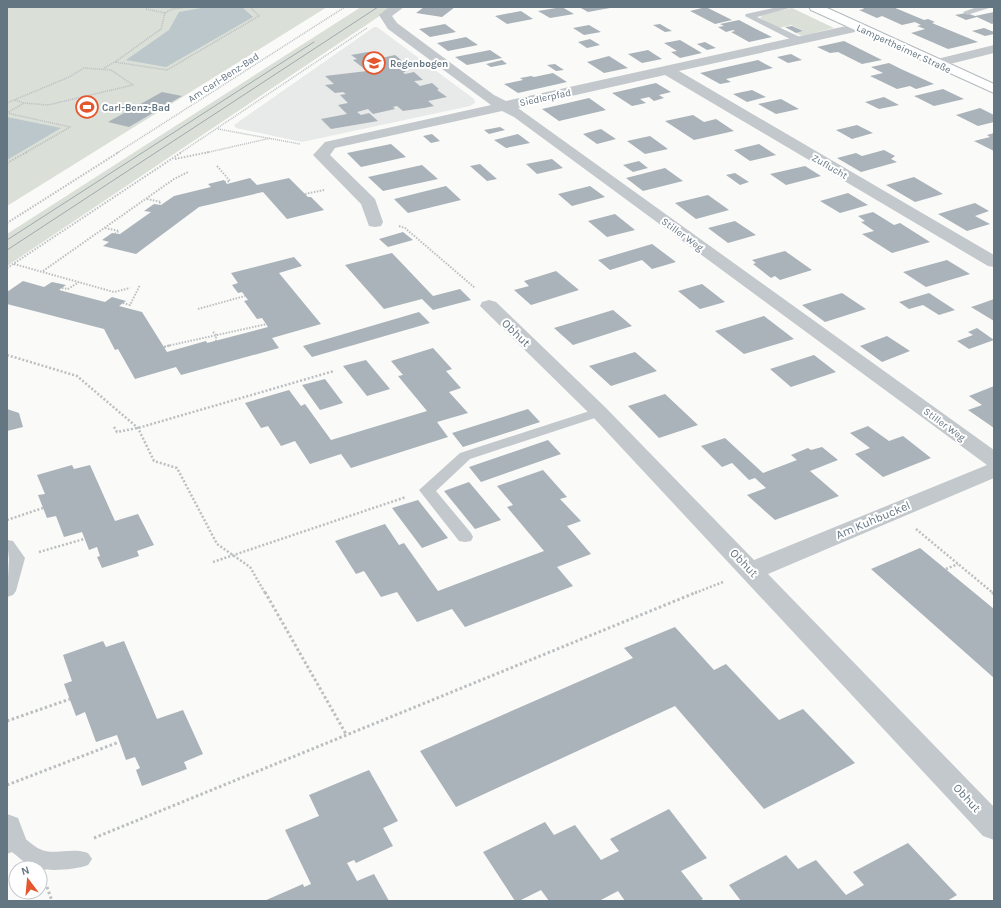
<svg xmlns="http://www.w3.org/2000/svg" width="1001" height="908" viewBox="0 0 1001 908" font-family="Karla,sans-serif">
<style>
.built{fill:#e8e9e9}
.green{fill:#dadfd7}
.water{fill:#bbc7cb}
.building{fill:#aab3b9}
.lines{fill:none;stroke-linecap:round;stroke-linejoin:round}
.secondary-casing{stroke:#b3babf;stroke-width:2}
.path-far3{stroke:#bbbfc2;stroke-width:1.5;stroke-dasharray:1 1;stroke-linecap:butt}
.path-far2{stroke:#bbbfc2;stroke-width:2;stroke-dasharray:1.5 1.5;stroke-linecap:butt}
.path-far1{stroke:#bbbfc2;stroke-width:2.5;stroke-dasharray:2 2;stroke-linecap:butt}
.path{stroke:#bbbfc2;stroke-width:3;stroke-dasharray:2.5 2.5;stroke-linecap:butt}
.lane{fill:#c3c8cc;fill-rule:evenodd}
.street{fill:#c3c8cc;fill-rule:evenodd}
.secondary{fill:#fff;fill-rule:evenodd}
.tram{stroke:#a2aab0;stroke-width:1}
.labels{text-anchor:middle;stroke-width:4;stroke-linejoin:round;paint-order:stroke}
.far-street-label{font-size:10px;fill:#657683;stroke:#fff}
.far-poi-label{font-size:10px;font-weight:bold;fill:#657683;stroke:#fff;text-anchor:start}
.street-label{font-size:12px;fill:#657683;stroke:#fff}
</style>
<rect width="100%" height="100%" fill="#fafaf8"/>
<!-- built -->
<path class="built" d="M374 27H377L474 99 475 103 470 106 302 142 236 128 234 125Z"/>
<!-- green -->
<path class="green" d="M7 7H327L7 206Z
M361 7H393L7 266V234Z
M792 8 834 28 802 36 796 33 803 31 791 25 779 28 760 18 763 14Z"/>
<!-- water -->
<path class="water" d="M207 7H242L253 17 166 67 126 60 169 30 179 12Z
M7 117 61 128 7 160Z"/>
<!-- building -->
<path class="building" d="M424 7H455L442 17 416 13Z
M562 7 574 14 550 18 538 11Z
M579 7H610V8L588 12Z
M706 7 732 20 715 24 690 11Z
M861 7H893L924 20 928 19 935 22 932 23 978 42 948 49 911 33 925 29 917 26 921 25 915 22 902 25 882 16 877 18 859 10 864 9Z
M521 11 533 19 507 24 495 16Z
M994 12V23L992 24 977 17 966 20 955 15 966 13 975 16Z
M739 20 754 28 772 37 749 42 731 32 735 31 733 30 726 32 718 27 724 26 720 24Z
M445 24 456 32 430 37 419 29Z
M660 24 672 31 665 32 653 25Z
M589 25 601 32 584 35 573 28Z
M792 26 803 31 796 33 785 27Z
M984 28 994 32V34L985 36 972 31Z
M466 37 478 45 448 51 437 43Z
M590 39 600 45 587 48 578 42Z
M680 40 702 53 680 58 671 52 677 51 664 43Z
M844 41 882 60 862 64 838 52 830 53 817 47Z
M705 42 716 48 707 50 697 44Z
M490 50 502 58 467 65 455 57Z
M648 50 662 59 642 63 628 54Z
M368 52 377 59 395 55 405 63 397 65 406 72H403L405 74 414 72 423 80 414 81 420 86 432 83 439 89 437 90 447 97 428 101 434 106 424 108 403 111 397 106 393 107 395 109 373 114 368 109 357 112 361 115 369 113 378 121 331 129 321 119 347 114 338 105 348 103 340 95 346 94 343 92 335 93 325 85 334 84 325 76 367 71 353 60 357 59 351 55Z
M791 54 802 60 788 63 777 57Z
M609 56 628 68 604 73 587 62Z
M502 60 507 64 491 67 486 64Z
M758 60 773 68 726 79 731 82 720 84 700 73Z
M889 63 901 69 934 84 916 89 910 86 897 89 870 76 883 73 871 67Z
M555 64 564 70 556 71 547 65Z
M553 73 567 82 518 93 504 84 523 80 520 78 526 77 531 76 534 77Z
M656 83 671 92 659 95 664 98 654 101 649 97 640 99 646 103 632 106 612 93Z
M943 89 964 99 934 106 914 96Z
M752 90 766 97 747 102 733 94Z
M162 92 182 96 129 127 108 122Z
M884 97 899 105 879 109 865 102Z
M589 98 606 110 559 121 542 109Z
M781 99 799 109 776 114 758 104Z
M980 108 994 115V122L978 126 956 115Z
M693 115 704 122 716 119 734 131 694 140 665 121Z
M857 125 873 133 852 139 836 130Z
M500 127 505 130 489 134 484 130Z
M601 129 616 139 597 144 583 134Z
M994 133V151L974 141 990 137 987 135Z
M432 134 440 141 431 143 423 136Z
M518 134 530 143 506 148 494 140Z
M650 136 668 149 645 154 627 141Z
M391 144 406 157 361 167 347 153Z
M759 144 776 155 750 161 734 150Z
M884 150 895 156 891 159 897 162 861 172 837 158 856 153 862 156Z
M552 159 563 168 537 174 526 164Z
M639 161 648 168 633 172 623 165Z
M480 164 497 179 487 181 470 166Z
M422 165 438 179 383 191 368 177Z
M805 166 821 176 786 185 770 174Z
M665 168 683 181 643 191 626 178Z
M735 173 749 182 740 185 726 175Z
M914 177 943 194 915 202 886 185Z
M250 178 257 185 289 178 308 197H311L324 210 287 219 263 192 199 207 136 254 103 246 109 242 102 240 112 233 120 234 151 212 144 211 154 204 161 205 174 196 211 187 208 184 224 180 227 184Z
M446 186 461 200 408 213 394 199Z
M590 186 605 197 572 206 558 194Z
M848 193 868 205 840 213 820 201Z
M708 195 729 210 696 219 675 203Z
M975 203 989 211 975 216 990 224 967 231 938 214Z
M873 212 894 225 900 223 930 242 892 253 862 234 874 231 861 222 865 221 858 216Z
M615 214 635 230 607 237 588 221Z
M735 221 756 235 728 243 708 228Z
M403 232 413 240 388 247 379 239Z
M652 244 676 262 652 269 642 260 610 270 598 260Z
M785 251 812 270 780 280 775 276 771 278 753 264 756 263 752 260Z
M392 253 433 296 460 289 471 300 433 310 422 299 384 309 345 265Z
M294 257 302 266 279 273 321 324 272 338 279 348 181 375 176 367 135 379 118 349 115 350 104 329 7 304V292L23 281 44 287 52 282 66 285 59 290 105 302 112 297 126 301 119 306 142 312 167 352 206 341 207 343 268 327 262 318 257 319 244 301 248 300 242 292 238 293 232 285 238 283 231 273Z
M947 260 970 274 926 287 903 272Z
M556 271 579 290 531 305 514 290 529 286 524 281Z
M702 284 725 302 700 309 678 291Z
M842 293 866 309 825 322 802 305Z
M929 293 955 310 939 315 923 305 909 309 899 302Z
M994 299V321L971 307 983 303Z
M613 310 632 326 573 345 554 328Z
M419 312 430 323 312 357 303 346Z
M764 316 794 339 744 354 715 331Z
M977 328 994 340 969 349 957 341 973 335 968 332Z
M887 336 910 351 882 362 860 346Z
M433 348 452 369 446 371 461 388 449 392 468 413 437 422 448 437 351 468 341 454 310 464 295 441 281 446 268 426 261 428 245 403 289 390 301 406 305 404 331 440 427 411 398 376 403 375 391 361Z
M635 352 657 371 611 386 589 366Z
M814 355 836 372 791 387 770 369Z
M366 360 390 389 367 396 343 366Z
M325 379 343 403 320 410 302 385Z
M994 386V428L968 410 982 405 969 396Z
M665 394 698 425 659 438 628 406Z
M7 409 19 413 23 427 7 431Z
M528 409 540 422 463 447 452 433Z
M868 426 889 441 903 436 931 458 883 477 855 454 870 448 850 433Z
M725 438 763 473 797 460 791 455 808 448 811 450 822 447 838 460 810 471 839 496 775 520 747 495 766 488 755 478 749 480 732 463 722 467 701 446Z
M548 440 561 454 481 482 469 467Z
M72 465 74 469 90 465 115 521 138 514 154 545 137 551 139 556 102 568 97 557 100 556 97 547 89 550 82 532 64 537 56 516 47 518 38 495 45 494 37 475Z
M543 470 567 497 560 499 581 521 567 526 591 554 557 567 573 586 465 627 452 609 417 622 397 592 381 597 364 571 356 574 335 541 385 524 399 545 404 543 438 591 544 551 507 507 513 505 497 486Z
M469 482 501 520 475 529 444 491Z
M418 500 448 538 422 548 392 508Z
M920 548 994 609V678L871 569Z
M675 627 714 670 726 664 779 720 803 709 855 763 764 809 675 706 456 807 420 751 633 658 624 648Z
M103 641 106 647 124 641 157 719 183 710 203 754 184 762 187 769 142 786 136 770 140 768 135 757 126 760 117 735 96 742 85 712 76 716 64 684 72 681 63 655Z
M369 770 398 821 383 828 393 846 356 863 354 860 347 863 357 881 374 874 389 901H264L303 884 304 887 311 884 285 830 319 816 309 795Z
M669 809 707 858 681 871 703 899 699 901H625L618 891 599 901H549L541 890 519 901H515L483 852 545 822 554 835 575 825 601 860 619 851 610 839Z
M908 843 957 895 947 901H741L729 885 786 855 798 869 816 860 846 895 864 885 853 872Z"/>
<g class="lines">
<!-- secondary casing -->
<g class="secondary-casing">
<path id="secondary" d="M809 7H825L994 84V93L811 10Z"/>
</g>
<!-- path-far3 -->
<path class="path-far3" d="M146 9 165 13 172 9 188 7
M165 13 161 29 115 62 167 70 259 16 250 7
M104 68 115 62
M7 103 69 77 84 68 111 70 133 85 48 105 24 103
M7 113 70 127 25 153
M7 113 24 103 15 100
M218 129 300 144
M117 153 345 7
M180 153 367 28
M205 153 271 138"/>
<!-- path-far2 -->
<path class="path-far2" d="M175 159 209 152
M7 163 27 152
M217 166 230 181 225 182
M305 194 324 190
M147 199 161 202 158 204
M7 223 119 152
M399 226 405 228 475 288
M105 228 119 231 115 233
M14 264 114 292 130 288
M7 268 182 152
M43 271 174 179 188 172
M62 288 68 289 79 282
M123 303 130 305 140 285
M198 309 245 296
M213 332 216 335V341
M167 346 267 324"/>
<!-- path-far1 -->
<path class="path-far1" d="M164 347 171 345
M7 355 77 376 138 428 154 461 177 468 217 544 250 567 265 593
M114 427 117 432 138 428 334 371
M7 520 43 508
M916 529 993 593
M39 552 84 539
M213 562 406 497
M946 569 958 564
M695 593 723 582"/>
<!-- path -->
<path class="path" d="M265 592 346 734
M992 592 994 594
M7 721 70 699
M7 785 119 742
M94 838 697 592
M47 887 52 901"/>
<!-- lane -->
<path class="lane" d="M778 7H793L757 17 802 38V42H796L745 16 746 14Z
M977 7H992L967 15 963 12Z
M599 408 604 409 606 412 604 415 470 459 436 491 471 533 473 537 471 541 465 542 459 541 419 490 460 453Z
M7 540 13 541 25 558 16 591 13 595 7 597 9 559Z
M11 830C23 834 31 846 42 850 53 855 74 847 88 853L92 859 88 865C77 870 43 872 33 867 24 863 15 854 7 848V832Z"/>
<!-- street -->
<path class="street" d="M389 7H404L392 16 397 23 494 95 506 101 860 23 864 24 866 27 864 30 679 71 994 255V267L988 266 665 75 518 108 994 450V478L768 574 994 807V840L983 836 592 416 480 306 482 302 489 300 496 302 606 408 754 560 987 465 514 117 502 111 335 148 330 155 375 199 383 222 381 226 375 227 369 226 361 204 313 155 325 142 491 105 388 29 379 15Z
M994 45V53L938 67 933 66 931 63 933 60Z
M7 814 18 818 26 839 22 848 7 854Z"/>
<!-- secondary -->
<use href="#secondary" class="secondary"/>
<!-- tram -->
<path class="tram" d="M7 240 314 42
M7 250 378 7"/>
</g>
<!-- icons -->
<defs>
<g id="school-ring" transform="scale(1.15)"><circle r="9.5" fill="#fff" stroke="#e4572e" stroke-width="1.5"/><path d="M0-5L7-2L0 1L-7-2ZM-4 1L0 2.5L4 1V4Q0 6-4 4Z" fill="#e4572e"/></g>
<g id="stadium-ring" transform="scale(1.15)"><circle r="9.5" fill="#fff" stroke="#e4572e" stroke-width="1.5"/><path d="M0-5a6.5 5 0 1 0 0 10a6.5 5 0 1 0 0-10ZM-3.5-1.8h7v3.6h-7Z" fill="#e4572e"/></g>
</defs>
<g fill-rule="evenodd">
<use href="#school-ring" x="374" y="63"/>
<use href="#stadium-ring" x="87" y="107"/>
</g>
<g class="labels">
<!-- far-street labels -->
<g class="far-street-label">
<text transform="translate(904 48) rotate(25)" y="4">Lampertheimer Straße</text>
<text transform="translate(223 77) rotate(-33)" y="4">Am Carl-Benz-Bad</text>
<text transform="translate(545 97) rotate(-12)" y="4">Siedlerpfad</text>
<text transform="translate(830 166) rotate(30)" y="4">Zuflucht</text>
<text transform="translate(683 234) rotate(36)" y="4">Stiller Weg</text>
<text transform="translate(945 424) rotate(36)" y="4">Stiller Weg</text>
</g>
<!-- far-poi labels -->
<g class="far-poi-label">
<text x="390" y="67">Regenbogen</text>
<text x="102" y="111">Carl-Benz-Bad</text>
</g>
<!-- street labels -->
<g class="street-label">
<text transform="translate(516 333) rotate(44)" y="4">Obhut</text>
<text transform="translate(873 520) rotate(-23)" y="4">Am Kuhbuckel</text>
<text transform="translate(744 563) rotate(46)" y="4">Obhut</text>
<text transform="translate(967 798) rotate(47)" y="4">Obhut</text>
</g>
</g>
<!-- border -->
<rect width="1001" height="908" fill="none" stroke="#657683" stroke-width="16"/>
<!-- north arrow -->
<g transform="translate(28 880) rotate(344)"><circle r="19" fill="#ffffff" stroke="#c1c8cd"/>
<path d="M0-3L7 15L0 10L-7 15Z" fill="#e4572e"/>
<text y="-6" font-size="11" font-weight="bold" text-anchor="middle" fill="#657683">N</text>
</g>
</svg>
